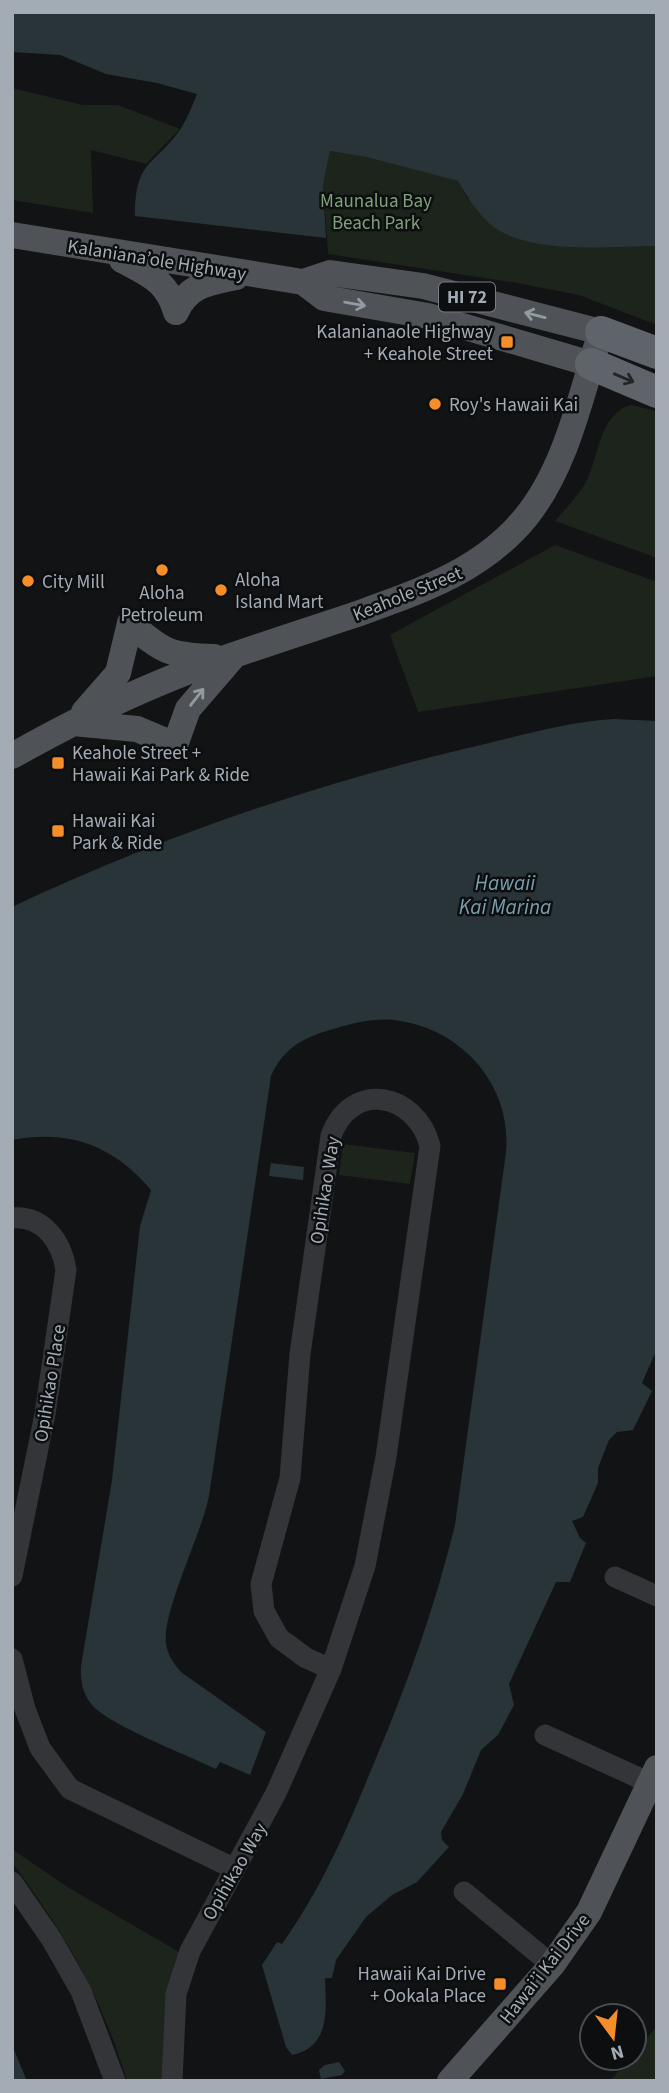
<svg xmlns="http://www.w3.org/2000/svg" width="669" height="2093" viewBox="0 0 669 2093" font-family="'Source Sans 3',sans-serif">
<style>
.green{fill:#1d241c}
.water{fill:#283438}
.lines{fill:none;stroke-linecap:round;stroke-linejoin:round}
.minor{stroke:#333539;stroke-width:21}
.major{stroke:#4f5358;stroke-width:26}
.highway{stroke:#5f646a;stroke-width:32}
.oneway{stroke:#929aa2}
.oneway2{stroke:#222426}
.poi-dot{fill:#f58e29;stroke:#0d0e0f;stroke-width:2.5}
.labels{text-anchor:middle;stroke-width:5;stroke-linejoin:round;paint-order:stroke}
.shield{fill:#0d0e0f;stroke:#767d83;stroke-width:2}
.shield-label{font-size:18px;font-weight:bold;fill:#a3acb5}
.park-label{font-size:19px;fill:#7ea07a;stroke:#0d0e0f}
.street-label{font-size:19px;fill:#a3acb5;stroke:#0d0e0f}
.poi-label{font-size:19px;fill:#a3acb5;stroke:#0d0e0f;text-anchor:start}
.water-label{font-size:21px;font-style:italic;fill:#79a0b1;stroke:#0d0e0f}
</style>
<rect width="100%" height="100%" fill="#121314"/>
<!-- green -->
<path class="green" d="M12 88 83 105H118L180 129 146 164 91 150 93 213 12 200Z
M330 151 366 157 458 181 467 198 620 246H657V325L579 295 517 283 328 254 323 185Z
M631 405 657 411V558L555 521C566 508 578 496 586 482 599 456 599 414 631 405Z
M555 545 657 582V676L418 712 390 635Z
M343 1144 415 1153 410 1184 339 1175Z
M12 1849 69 1888 179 1952 165 2081H127C99 1990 67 1938 12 1862Z
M657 2026V2081H610L630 2058H634V2053Z"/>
<!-- water -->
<path class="water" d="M12 12H657V246C609 246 536 255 495 228 480 217 467 197 458 181L366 157 330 151 323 185 326 238 135 216C135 160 153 167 180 130 187 119 192 106 197 94L157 83 106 74 60 55 12 52Z
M614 719 657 721V1349L642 1383 652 1391 633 1430 617 1432 609 1440 598 1468V1483L583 1517 572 1521 580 1538 586 1543 570 1582H556L509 1684 514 1705 498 1735 481 1750 463 1794 441 1832 442 1840 449 1847 417 1882 392 1895 366 1917 336 1960 332 1978H325C326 2009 331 2047 292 2055L286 2047 262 1965 277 1942 282 1944C323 1886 347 1829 374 1763 407 1685 435 1607 455 1525L506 1152C512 1088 465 1031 400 1021 379 1017 357 1022 337 1028 307 1036 284 1046 271 1076L209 1496C202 1533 162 1612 166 1643 167 1654 174 1664 181 1672L266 1732 250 1775 220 1762 216 1769C187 1755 114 1727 94 1707 83 1696 80 1681 81 1666L112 1480 140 1226 151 1190C114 1146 70 1129 12 1140V907C158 838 311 785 468 748 516 737 564 722 614 719Z
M271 1163 304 1167 303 1180 269 1176Z
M12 2045 27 2081H12Z
M339 2062 345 2071 342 2075 321 2079 319 2070 325 2065Z"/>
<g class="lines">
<!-- minor -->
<path class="minor" d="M12 1218C44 1215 62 1243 66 1270L45 1414 12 1576
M615 1577 657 1596
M12 1659 25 1709 40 1748 70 1789 235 1869
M545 1735 650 1783
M12 1882 52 1940 81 1991 115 2081
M464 1892 552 1965
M172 2081 176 1994 190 1951 276 1793 331 1669 365 1566 386 1457 430 1146C416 1092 351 1080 331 1136L300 1354 290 1478 261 1584 264 1611 279 1638 306 1658 331 1669"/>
<!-- major -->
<path class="major" d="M12 235 303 282 330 273 423 286 601 332C581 394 567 466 526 517 481 572 418 592 354 615 297 634 240 652 184 673 125 696 67 725 12 756
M122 260C150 275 167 281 176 312
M303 282 324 298 428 316 591 364
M176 312C188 285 208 283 236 277
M130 623C162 652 171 656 214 657
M84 712 118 673 130 623
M73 723 137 729 175 745 188 709 232 658
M450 2081 552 1965 589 1912 657 1768"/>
<!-- highway -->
<path class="highway" d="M601 332 657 353
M591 364 657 392"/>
</g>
<!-- one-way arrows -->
<defs><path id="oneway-shaft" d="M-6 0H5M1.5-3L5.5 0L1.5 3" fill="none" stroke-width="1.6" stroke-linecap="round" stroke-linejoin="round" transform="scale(1.75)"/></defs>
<g class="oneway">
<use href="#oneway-shaft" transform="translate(355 304) rotate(10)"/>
<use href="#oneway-shaft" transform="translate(535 315) rotate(-166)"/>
<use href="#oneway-shaft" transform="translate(197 697) rotate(-52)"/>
</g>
<use class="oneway2" href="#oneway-shaft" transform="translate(624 378) rotate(23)"/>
<!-- markers -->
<g class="poi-dot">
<rect x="500" y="335" width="14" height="14" rx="3.5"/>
<circle cx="435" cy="404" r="7"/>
<circle cx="162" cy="570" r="7"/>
<circle cx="28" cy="581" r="7"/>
<circle cx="221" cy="590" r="7"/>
<rect x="51" y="756" width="14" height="14" rx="3.5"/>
<rect x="51" y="824" width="14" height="14" rx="3.5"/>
<rect x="493" y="1977" width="14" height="14" rx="3.5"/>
</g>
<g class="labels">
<!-- shield labels -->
<rect class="shield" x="439" y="282.5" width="56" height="29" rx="5"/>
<g class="shield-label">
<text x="467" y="303">HI 72</text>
</g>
<!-- park labels -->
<g class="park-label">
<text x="376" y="207">Maunalua Bay<tspan x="376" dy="22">Beach Park</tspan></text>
</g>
<!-- street labels -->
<g class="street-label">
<text transform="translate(157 259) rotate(9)" y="7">Kalaniana’ole Highway</text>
<text transform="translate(407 593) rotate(-22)" y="7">Keahole Street</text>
<text transform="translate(324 1190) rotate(-81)" y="7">Opihikao Way</text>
<text transform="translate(49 1383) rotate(-81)" y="7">Opihikao Place</text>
<text transform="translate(234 1871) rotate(-60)" y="7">Opihikao Way</text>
<text transform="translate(544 1968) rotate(-52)" y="7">Hawai’i Kai Drive</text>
</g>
<!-- poi labels -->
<g class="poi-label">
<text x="493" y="338" text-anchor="end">Kalanianaole Highway<tspan x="493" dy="22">+ Keahole Street</tspan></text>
<text x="449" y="411">Roy's Hawaii Kai</text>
<text x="235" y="586">Aloha<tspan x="235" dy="22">Island Mart</tspan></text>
<text x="42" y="588">City Mill</text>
<text x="162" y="599" text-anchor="middle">Aloha<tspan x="162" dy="22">Petroleum</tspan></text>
<text x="72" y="759">Keahole Street +<tspan x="72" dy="22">Hawaii Kai Park &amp; Ride</tspan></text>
<text x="72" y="827">Hawaii Kai<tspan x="72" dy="22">Park &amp; Ride</tspan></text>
<text x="486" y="1980" text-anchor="end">Hawaii Kai Drive<tspan x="486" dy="22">+ Ookala Place</tspan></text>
</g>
<!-- water labels -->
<g class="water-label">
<text x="505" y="890">Hawaii<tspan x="505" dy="24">Kai Marina</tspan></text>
</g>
</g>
<!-- border -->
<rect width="669" height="2093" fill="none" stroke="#a3acb5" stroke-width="28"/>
<!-- north arrow -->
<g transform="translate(613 2037) rotate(165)"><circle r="33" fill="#0d0e0f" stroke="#494d51" stroke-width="2"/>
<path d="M0-5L12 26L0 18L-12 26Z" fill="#f58e29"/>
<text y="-10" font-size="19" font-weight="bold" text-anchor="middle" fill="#a3acb5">N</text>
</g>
</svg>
